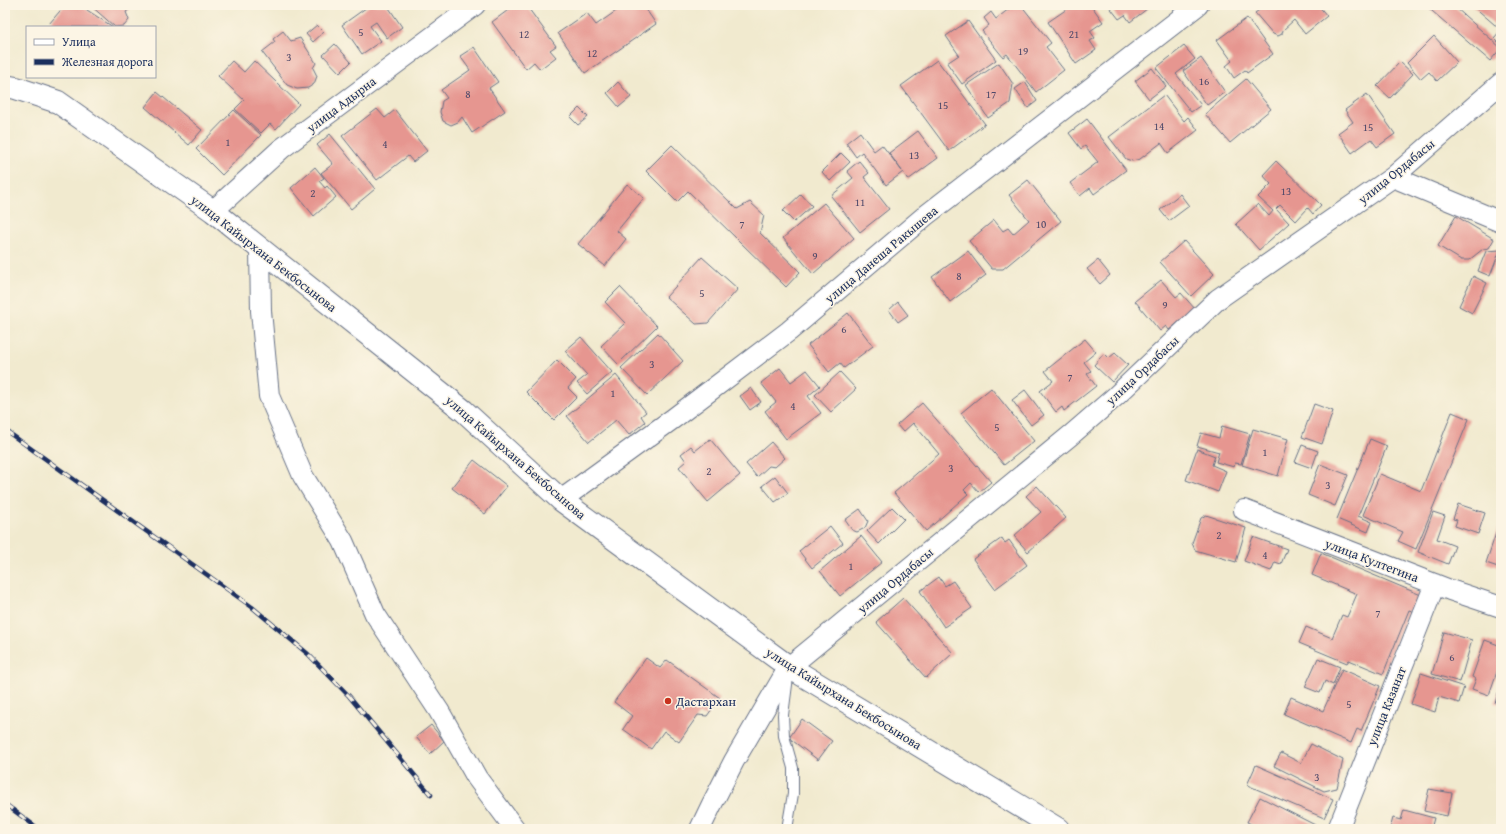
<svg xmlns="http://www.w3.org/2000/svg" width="1506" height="834" viewBox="0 0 1506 834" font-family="'Gentium Book Plus',serif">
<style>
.building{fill:#e69690}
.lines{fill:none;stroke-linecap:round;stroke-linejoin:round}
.service-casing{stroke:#667086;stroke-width:12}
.minor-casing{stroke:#667086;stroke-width:22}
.tertiary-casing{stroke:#667086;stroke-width:24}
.service{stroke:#fff;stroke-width:10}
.minor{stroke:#fff;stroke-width:20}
.tertiary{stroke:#fff;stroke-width:22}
.rail-casing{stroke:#1b2f5e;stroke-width:4.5}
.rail{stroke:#fcf5e5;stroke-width:3;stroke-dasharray:9;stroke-linecap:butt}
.poi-dot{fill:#c8321e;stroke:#fcf5e5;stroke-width:1.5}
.labels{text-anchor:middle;stroke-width:3;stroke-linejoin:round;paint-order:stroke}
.number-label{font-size:11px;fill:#4e496a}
.street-label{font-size:13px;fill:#1b2f5e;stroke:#fcf5e5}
.poi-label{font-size:13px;fill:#1b2f5e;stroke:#fcf5e5;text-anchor:start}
</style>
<rect width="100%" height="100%" fill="#fcf5e5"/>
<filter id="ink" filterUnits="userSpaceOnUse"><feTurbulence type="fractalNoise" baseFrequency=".025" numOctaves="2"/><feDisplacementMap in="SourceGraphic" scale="8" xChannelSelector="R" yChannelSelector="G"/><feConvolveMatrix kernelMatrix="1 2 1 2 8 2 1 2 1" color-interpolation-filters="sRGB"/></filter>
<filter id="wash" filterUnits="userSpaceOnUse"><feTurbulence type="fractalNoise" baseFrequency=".012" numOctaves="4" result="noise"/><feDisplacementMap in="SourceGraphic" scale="16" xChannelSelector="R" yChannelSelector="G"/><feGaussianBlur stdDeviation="0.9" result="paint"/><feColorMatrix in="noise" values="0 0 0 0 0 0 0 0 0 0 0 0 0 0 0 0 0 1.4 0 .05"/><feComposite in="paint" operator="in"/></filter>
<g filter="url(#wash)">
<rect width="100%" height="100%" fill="#f1eacf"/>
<g id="blocks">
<!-- building -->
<path class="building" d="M65 5H82L87 10 113 27H52L49 24Z
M90 5H135L126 12 129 20 124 26 115 27Z
M370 5H387L402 27 387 38 376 22 370 26 381 41 362 54 342 25Z
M515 5H526L556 46 550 50 556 57 540 69 534 62 526 69 492 22Z
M616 5H643L656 24 585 73 558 33 587 13 596 25 619 9Z
M1014 5H1021L1051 43 1046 47 1064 70 1036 92 1007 54 1003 57 982 31 989 25 984 18 991 12 996 19Z
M1064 5H1091L1103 22 1090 31 1095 38 1090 41 1096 50 1076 64 1048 22 1067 9Z
M1108 5H1152L1130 22 1125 15 1119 19Z
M1266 5H1318L1327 16 1305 34 1294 20 1283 30 1282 34 1278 36 1273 34 1255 13Z
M1425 5H1457L1455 7 1501 48 1490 61Z
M1472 5H1501V25H1495Z
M1247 18 1273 54 1247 73 1245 70 1234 78 1226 66 1232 61 1217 40Z
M968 21 996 60 962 84 947 63 959 55 946 36Z
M317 25 324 32 313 42 306 34Z
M1501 30V45L1494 38Z
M283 31 291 41 300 38 316 63 313 68 317 76 314 84 308 88 297 89 287 85 262 52 275 42 273 39Z
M1434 36 1457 62 1437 81 1429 72 1421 79 1407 63Z
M335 44 351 62 340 73 323 55Z
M1184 46 1195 59 1176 74 1201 105 1191 112 1156 68Z
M474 47 498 82 489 88 505 111 472 133 462 117 458 122 451 125 443 121 440 112 442 101 447 98 441 90 470 70 460 56Z
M1201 58 1225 92 1207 105 1183 71Z
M937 60 985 124 949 151 901 86Z
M232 61 244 72 254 61 299 104 276 129 270 124 261 133 235 109 244 100 218 76Z
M1400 62 1413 74 1390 98 1377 86Z
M999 63 1013 84 1010 103 988 118 966 85Z
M1152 68 1166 86 1149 99 1135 81Z
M1246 79 1271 109 1230 143 1205 114Z
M618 82 631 97 619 107 607 93Z
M1025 82 1037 101 1028 108 1015 89Z
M157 92 202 130 189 145 145 107Z
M1367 94 1395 134 1377 147 1371 139 1352 153 1338 133 1353 122 1345 110Z
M1164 95 1184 121 1188 117 1198 130 1168 153 1161 143 1140 159 1132 161 1126 159 1109 137Z
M579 108 588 117 578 125 570 117Z
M377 109 385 118 395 110 427 151 413 162 408 156 377 180 342 136Z
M234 110 261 135 222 175 196 149Z
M1087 119 1126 170 1094 194 1090 188 1080 196 1070 183 1098 162 1085 146 1081 149 1069 133Z
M918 131 938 158 908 180 903 172 886 185 862 152 856 157 846 143 860 132 874 151 882 145 902 171 889 153Z
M330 134 375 189 351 209 321 173 333 164 317 145Z
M672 145 737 209 750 202 764 215 760 233 800 272 786 287 688 191 677 202 646 171Z
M841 153 850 162 830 181 822 172Z
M859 161 869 173 864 177 889 209 860 232 831 196 853 178 847 171Z
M1276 161 1321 205 1313 214 1308 208 1296 221 1280 205 1276 209 1289 223 1259 250 1236 224 1258 204 1269 216 1273 211 1258 197 1271 184 1263 175Z
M315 167 324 178 319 181 325 188 327 186 336 197 314 216 291 188Z
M1028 180 1061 221 1003 269H992L969 241 994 220 1003 231 1008 228 1013 234 1029 220 1009 195Z
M627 184 644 198 617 231 626 239 605 266 578 244Z
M801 194 812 206 794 222 783 211Z
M1180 194 1189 206 1169 221 1160 210Z
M824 203 854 238 813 274 783 238Z
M1456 216 1494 239 1489 248 1483 249 1469 260H1461L1438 246Z
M1184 241 1214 274 1191 296 1160 262Z
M1500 250 1490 276 1478 271 1486 251Z
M968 251 986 275 950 302 932 277Z
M702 257 738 289 708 323 696 324 666 297Z
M1098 260 1110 275 1100 284 1087 269Z
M1473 276 1487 283 1472 313 1459 306Z
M1161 280 1176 297 1181 293 1195 309 1169 330 1166 326 1160 331 1135 301Z
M620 287 657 326 618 364 601 346 625 323 605 302Z
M898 302 908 315 898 322 889 310Z
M848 313 873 346 844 368 840 363 829 372 808 345Z
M658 333 683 361 647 395 621 368Z
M581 337 612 372 587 394 577 383 587 375 565 351Z
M1085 339 1096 352 1084 362 1091 371 1087 374 1096 386 1064 411 1062 407 1056 412 1040 391 1053 381 1045 371Z
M1104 353 1109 358 1115 353 1128 365 1112 382 1094 365Z
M557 360 576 379 568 388 577 397 554 420 526 392Z
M780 368 791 382 807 370 820 386 808 396 821 413 786 439 765 411 776 402 761 383Z
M840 372 856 389 831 412 815 395Z
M616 375 646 412 641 416 645 422 629 435 616 420 589 442 567 416Z
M751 388 761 402 750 410 740 396Z
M991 388 1034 441 1004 465 961 413Z
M1025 390 1044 415 1031 425 1012 400Z
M922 403 991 482 979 492 971 483 964 490 968 494 926 531 894 493 939 454 913 423 903 432 897 425Z
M1314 404 1333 411 1322 444 1302 437Z
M1452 412 1469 419 1416 549 1398 541 1403 532 1363 515 1380 474 1421 491Z
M1222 426 1250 434 1241 464 1235 463 1234 467 1216 462 1219 452 1197 446 1201 433 1219 438Z
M1253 429 1288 439 1278 476 1242 465Z
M710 439 740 475 708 502 679 467 686 461 681 454 691 446 695 451Z
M1370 439 1387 446 1358 516 1372 522 1368 532 1337 519Z
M771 442 785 458 775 467 769 466 757 477 746 464Z
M1302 445 1318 451 1312 468 1295 462Z
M1197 449 1215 456 1212 465 1226 471 1218 492 1186 480Z
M474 460 507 486 485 514 452 488Z
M1320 464 1348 475 1335 506 1308 495Z
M775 476 788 493 775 502 762 486Z
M1037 486 1066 518 1028 552 1014 536 1041 512 1026 496Z
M1458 504 1485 513 1478 534 1455 526 1457 520 1453 519Z
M892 507 904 519 879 544 867 531Z
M860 509 868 521 865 528 857 532 852 530 845 520Z
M1433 512 1445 516 1437 539 1455 546 1448 564 1418 552Z
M1206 515 1246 528 1236 562 1195 550 1192 543 1201 518Z
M1501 518V568L1486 563Z
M830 526 843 543 812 568 799 551Z
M861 536 882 562 840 596 820 571Z
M1253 537 1287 549 1281 564 1275 562 1271 571 1244 561Z
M1002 538 1005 543 1009 540 1027 565 995 589 973 559Z
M1321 553 1421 595 1415 612 1409 610 1383 674 1349 660 1347 663 1299 643 1306 627 1332 638 1342 615 1347 617 1357 594 1312 575Z
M939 577 945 586 953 581 972 608 944 627 920 591Z
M903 598 953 653 926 678 876 622Z
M1444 632 1472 640 1460 682 1432 674Z
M1485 640 1501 646V660L1489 695 1472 689 1476 679 1472 677Z
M646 658 660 668 667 660 720 698 707 716 698 715 679 742 664 731 651 749 623 729 632 716 614 702Z
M1318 658 1340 667 1333 685 1325 681 1320 693 1305 687Z
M1342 669 1380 686 1361 731 1357 729 1351 743 1284 714 1291 697 1323 711Z
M1421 673 1464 687 1459 703 1439 697 1435 712 1411 704Z
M1501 684V704L1495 703Z
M802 719 832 741 818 760 789 738Z
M431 725 444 741 430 754 416 737Z
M1311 744 1343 760 1337 788 1324 791 1274 766 1281 753 1301 763Z
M1256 765 1333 799 1324 818 1247 785Z
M1429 789 1452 793 1447 816 1424 811Z
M1260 797 1315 825 1313 829H1261L1247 822Z
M1404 810 1434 818 1431 829H1390L1393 818 1401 820Z"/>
</g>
</g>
<g filter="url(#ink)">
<use href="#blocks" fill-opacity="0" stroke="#667086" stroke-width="1"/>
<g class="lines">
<!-- service casing -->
<g class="service-casing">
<path id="service" d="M787 829 793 794V768L784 736 783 715 788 677"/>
</g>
<!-- minor casing -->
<g class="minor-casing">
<path id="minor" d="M1393 177 1501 222
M213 211 281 149 475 5
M260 249 261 311 269 396 303 476 343 541 375 614 439 711 477 778 515 829
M561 500 674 418 789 331 925 216 1198 5
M1244 510 1450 590 1501 607
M700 829 711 806 734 761 789 667 1071 435 1116 396 1218 299 1393 177 1501 83
M1338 829 1435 584"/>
</g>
<!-- tertiary casing -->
<g class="tertiary-casing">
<path id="tertiary" d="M5 86 16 88 58 102 213 211 464 411 561 500 789 667 1058 829"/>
</g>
<!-- service -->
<use href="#service" class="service"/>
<!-- minor -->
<use href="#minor" class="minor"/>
<!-- tertiary -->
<use href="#tertiary" class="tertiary"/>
<!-- rail casing -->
<g class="rail-casing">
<path id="rail" d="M5 430 252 607 308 654 349 696 431 795
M5 804 39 829
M5 827 8 829"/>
</g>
<!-- rail -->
<use href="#rail" class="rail"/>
</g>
</g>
<!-- markers -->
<circle class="poi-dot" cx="668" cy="701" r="4"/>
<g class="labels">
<!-- number labels -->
<g class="number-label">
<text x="361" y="36">5</text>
<text x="524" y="38">12</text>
<text x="1074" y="38">21</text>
<text x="1023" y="55">19</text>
<text x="592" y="57">12</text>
<text x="289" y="61">3</text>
<text x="1204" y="85">16</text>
<text x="468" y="98">8</text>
<text x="991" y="98">17</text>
<text x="943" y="109">15</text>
<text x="1159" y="130">14</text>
<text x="1368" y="131">15</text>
<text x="228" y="146">1</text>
<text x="385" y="148">4</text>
<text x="914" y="159">13</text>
<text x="1286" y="195">13</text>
<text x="313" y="197">2</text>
<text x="860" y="206">11</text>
<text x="742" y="228">7</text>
<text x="1041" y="228">10</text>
<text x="815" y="260">9</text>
<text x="959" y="280">8</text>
<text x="702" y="297">5</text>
<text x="1165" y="309">9</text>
<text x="844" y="333">6</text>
<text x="652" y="368">3</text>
<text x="1070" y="381">7</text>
<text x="613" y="397">1</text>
<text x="793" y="410">4</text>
<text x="997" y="431">5</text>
<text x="1265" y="456">1</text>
<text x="951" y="472">3</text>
<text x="709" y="475">2</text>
<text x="1328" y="489">3</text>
<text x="1219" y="539">2</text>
<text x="1265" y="559">4</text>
<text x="851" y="570">1</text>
<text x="1378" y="617">7</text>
<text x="1452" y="661">6</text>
<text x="1349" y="708">5</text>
<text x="1317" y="781">3</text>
</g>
<!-- street labels -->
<g class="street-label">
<text transform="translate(341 104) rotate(-37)" y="5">улица Адырна</text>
<text transform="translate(1396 171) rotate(-39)" y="5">улица Ордабасы</text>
<text transform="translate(264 253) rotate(38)" y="5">улица Кайырхана Бекбосынова</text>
<text transform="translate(881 254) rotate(-40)" y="5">улица Данеша Ракышева</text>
<text transform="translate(1142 370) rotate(-43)" y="5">улица Ордабасы</text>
<text transform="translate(516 457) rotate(41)" y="5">улица Кайырхана Бекбосынова</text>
<text transform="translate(1372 560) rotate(21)" y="5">улица Култегина</text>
<text transform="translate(895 580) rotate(-40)" y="5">улица Ордабасы</text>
<text transform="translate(844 698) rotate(32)" y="5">улица Кайырхана Бекбосынова</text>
<text transform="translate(1386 706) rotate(-68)" y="5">улица Казанат</text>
</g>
<!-- poi labels -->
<g class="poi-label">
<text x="676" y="706">Дастархан</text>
</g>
</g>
<!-- margin -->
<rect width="1506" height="834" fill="none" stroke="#fcf5e5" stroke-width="20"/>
<!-- legend -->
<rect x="26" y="26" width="130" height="52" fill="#fcf5e5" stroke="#a2a6af"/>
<rect x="34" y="39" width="20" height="6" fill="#ffffff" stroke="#a2a6af"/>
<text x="62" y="46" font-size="12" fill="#1b2f5e">Улица</text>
<rect x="34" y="59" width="20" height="6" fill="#1b2f5e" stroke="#a2a6af"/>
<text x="62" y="66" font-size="12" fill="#1b2f5e">Железная дорога</text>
</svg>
